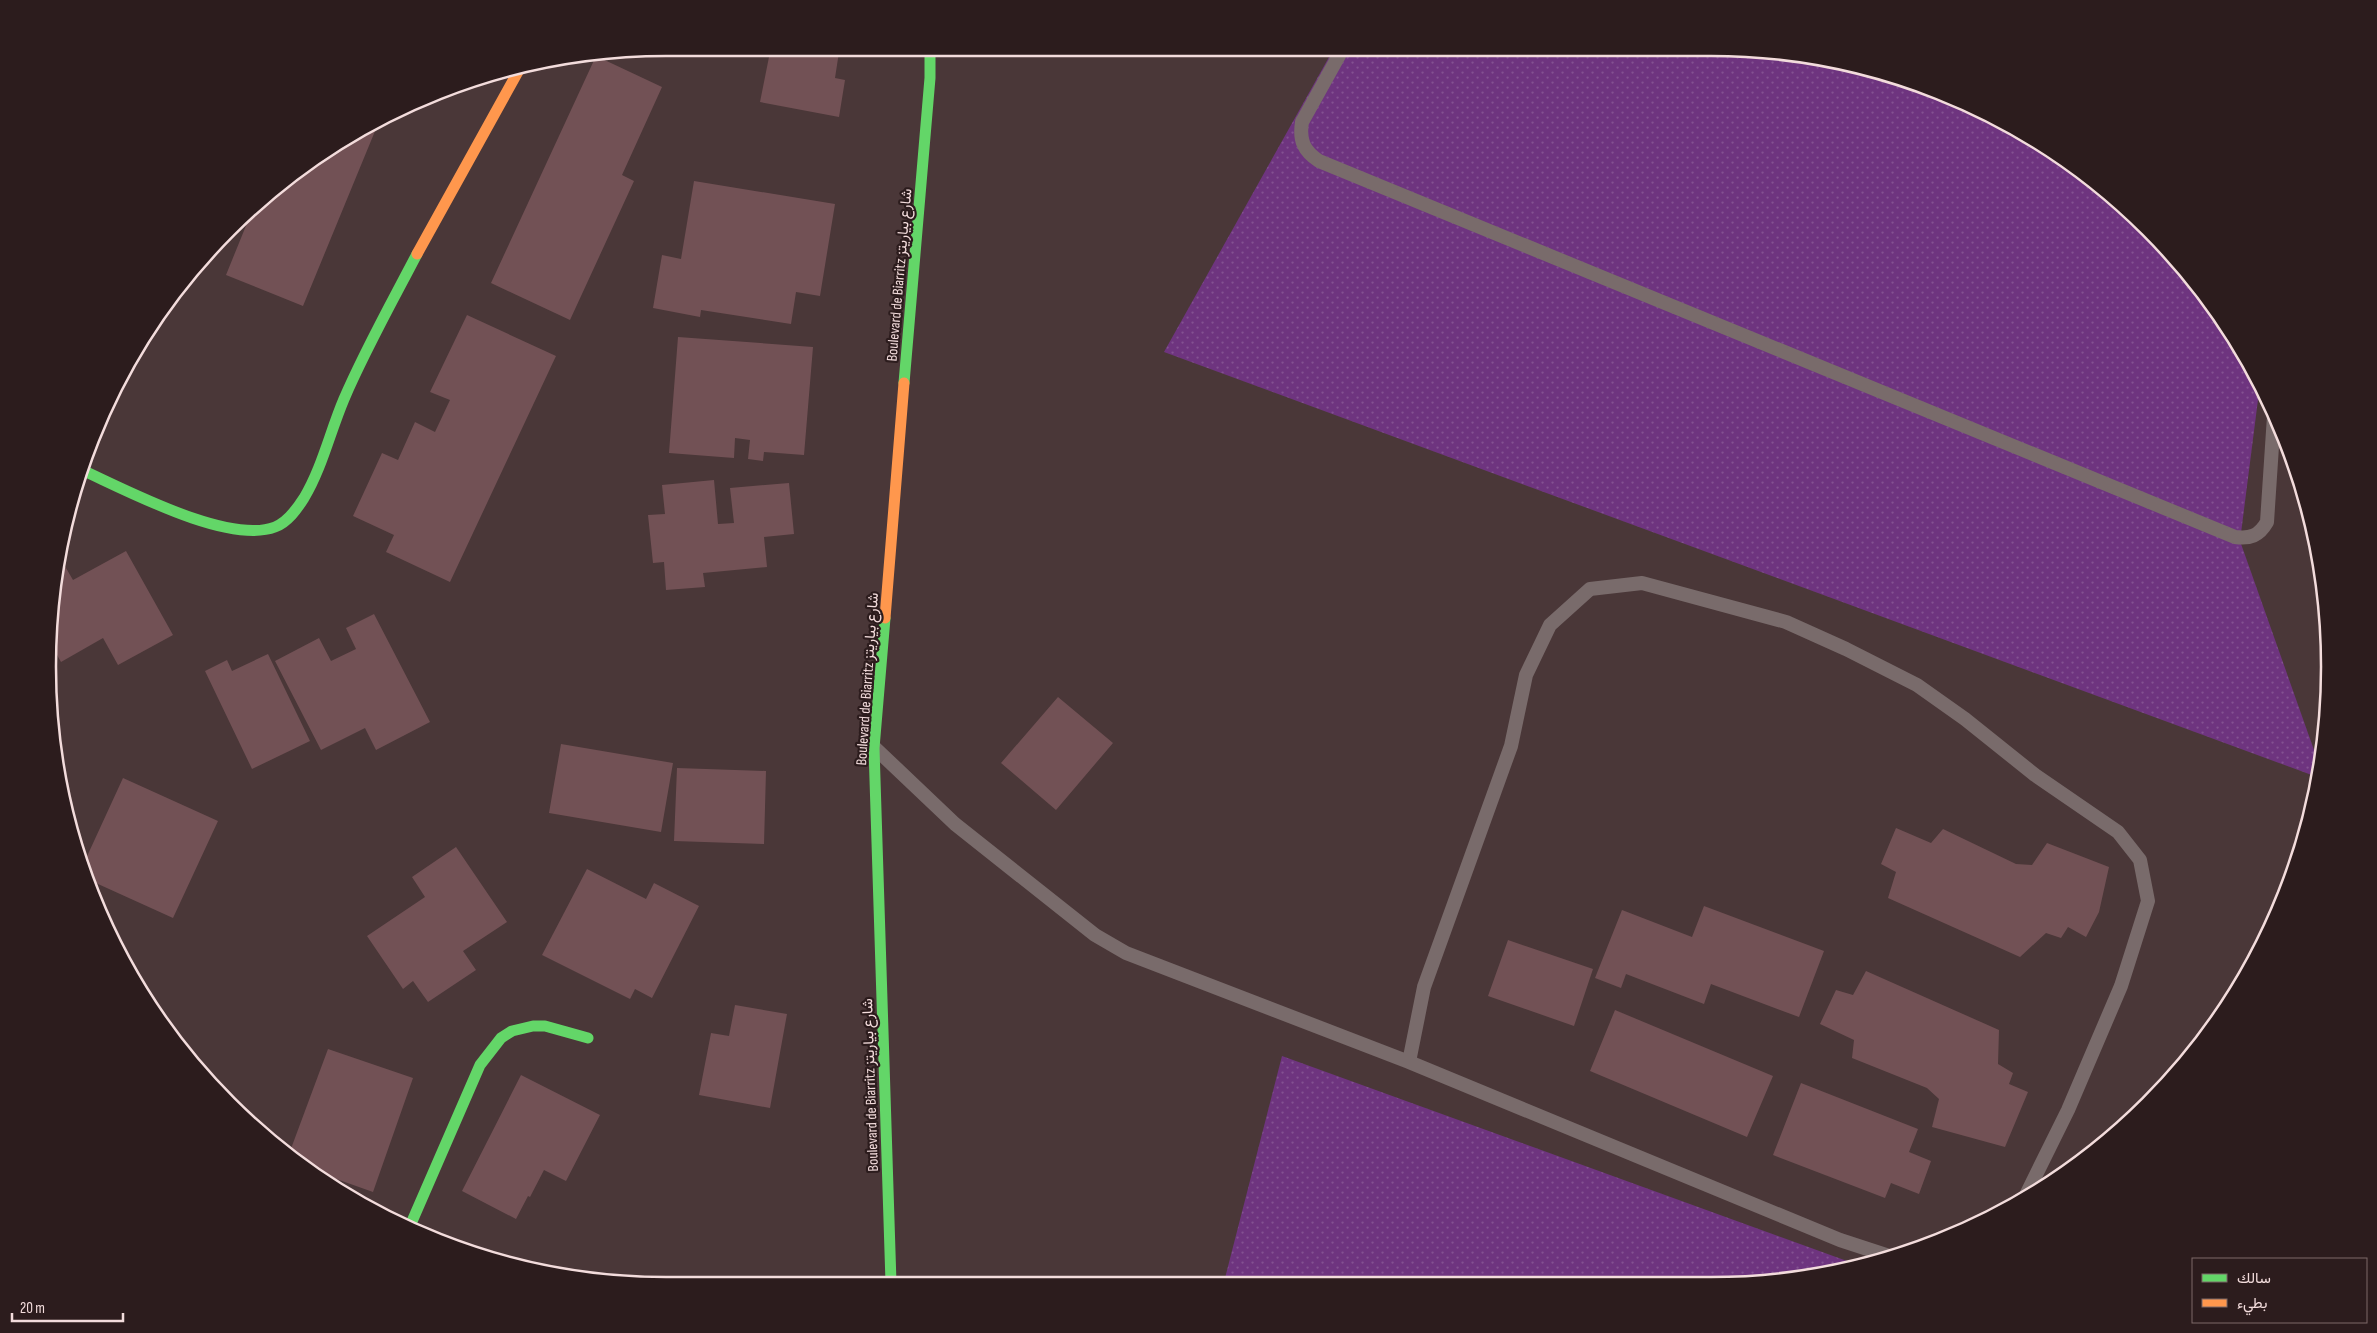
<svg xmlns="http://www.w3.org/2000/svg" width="2377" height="1333" viewBox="0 0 2377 1333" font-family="'Sofia Sans Condensed',Vazirmatn,sans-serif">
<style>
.grass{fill:url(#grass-dots)}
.building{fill:#725155}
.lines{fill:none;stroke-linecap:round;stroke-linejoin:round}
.lane{stroke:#796b6b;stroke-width:14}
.fast{stroke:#63d668;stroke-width:11}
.slow{stroke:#ff974d;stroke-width:11}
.labels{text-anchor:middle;stroke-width:4.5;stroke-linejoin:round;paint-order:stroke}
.street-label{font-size:15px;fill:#f3dcdc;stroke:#2c1c1d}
.rim{fill:none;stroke:#f3dcdc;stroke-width:2.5}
</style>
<defs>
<pattern id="grass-dots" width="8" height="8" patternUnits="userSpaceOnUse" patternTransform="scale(1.25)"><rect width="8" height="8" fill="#6e347f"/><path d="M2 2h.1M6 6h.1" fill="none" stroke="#835191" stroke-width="1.8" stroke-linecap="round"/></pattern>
</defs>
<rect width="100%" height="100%" fill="#4a3738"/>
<!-- grass -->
<path class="grass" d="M1751 49 1871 69 2020 131 2119 201 2202 290 2260 384 2240 541 2320 767 2317 777 1164 352 1333 50Z
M1282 1056 1858 1265 1791 1280 1224 1282Z"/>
<!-- building -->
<path class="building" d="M770 52H839L835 78 845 80 839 117 760 102Z
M596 56 662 87 622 175 634 181 570 320 491 283Z
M380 119 303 306 226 275 254 206 290 175Z
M694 181 835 204 820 296 796 292 791 324 701 310 700 317 653 308 662 255 681 259Z
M467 315 556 356 450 582 386 552 394 535 353 516 382 453 398 460 415 422 435 432 450 400 430 392Z
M678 337 813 347 804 455 764 452 763 461 748 459 750 440 735 438 734 458 669 453Z
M714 480 718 524 734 523 730 488 789 483 794 534 764 537 767 567 703 573 705 587 666 590 664 562 653 563 648 515 665 514 662 485Z
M126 551 173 635 118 665 103 638 61 662 51 644 53 586 59 556 73 580Z
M374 614 430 722 376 750 365 728 321 750 275 661 319 638 331 661 356 649 346 628Z
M268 654 310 741 252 769 205 671 227 660 232 671Z
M1058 697 1113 743 1056 810 1001 763Z
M561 744 673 763 661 832 549 813Z
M677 768 766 771 764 844 674 841Z
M123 778 218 821 173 918 87 879 83 865Z
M1896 828 1931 843 1943 829 2016 864 2032 865 2047 843 2109 867 2099 912 2086 937 2068 927 2061 938 2046 933 2020 957 1888 898 1896 872 1881 864Z
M456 847 507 922 463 951 476 970 428 1002 413 981 403 989 367 936 425 897 412 877Z
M587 869 646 899 654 883 699 906 652 998 635 989 630 999 542 955Z
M1704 906 1824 951 1799 1017 1711 984 1704 1004 1626 974 1621 988 1595 978 1622 910 1692 937Z
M1508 940 1593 969 1574 1026 1488 996Z
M1866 971 1999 1030 1998 1064 2013 1073 2009 1084 2028 1092 2005 1147 1932 1127 1939 1099 1927 1088 1852 1058 1854 1040 1820 1024 1836 990 1853 995Z
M735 1005 787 1014 770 1108 699 1095 711 1033 729 1036Z
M1615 1010 1773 1076 1747 1137 1590 1071Z
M328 1049 413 1078 373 1192 311 1170 289 1154Z
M521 1075 600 1115 566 1181 544 1170 530 1197 528 1196 516 1219 462 1191Z
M1801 1083 1918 1129 1909 1152 1931 1161 1919 1194 1891 1183 1885 1198 1773 1155Z"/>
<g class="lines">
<!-- lane -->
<path class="lane" d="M1342 50 1302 122C1299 141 1304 151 1319 161L2235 537C2250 539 2259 536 2267 522L2274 416
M875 748 955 824 1095 935 1126 953 1409 1062 1840 1240 1892 1257
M1409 1062 1424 987 1511 746 1526 675 1550 625 1590 589 1642 583 1786 622 1846 649 1917 685 1965 719 2035 775 2118 832 2140 860 2148 901 2121 986 2068 1110 2026 1195"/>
<!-- fast -->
<path class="fast" d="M904 383 930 78V52
M82 470C126 490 229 545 275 527 288 522 297 509 304 498 322 468 330 432 344 399 365 350 392 302 417 254
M885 618 874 748 891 1283
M410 1226 480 1065 501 1038 512 1031 533 1026H545L588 1038"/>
<!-- slow -->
<path class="slow" d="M417 254 520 68
M885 618 904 383"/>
</g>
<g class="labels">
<!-- street labels -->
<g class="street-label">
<text transform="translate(899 275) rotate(-85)" y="5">Boulevard de Biarritz شارع بياريتز</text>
<text transform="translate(867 679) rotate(-86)" y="5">Boulevard de Biarritz شارع بياريتز</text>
<text transform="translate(870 1085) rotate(-92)" y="5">Boulevard de Biarritz شارع بياريتز</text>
</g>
</g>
<!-- crop -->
<path d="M0 0H2377V1333H0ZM666 56H1711A610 610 0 0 1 2321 666V667A610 610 0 0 1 1711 1277H666A610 610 0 0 1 56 667V666A610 610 0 0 1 666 56Z" fill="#2c1c1d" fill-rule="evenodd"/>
<path class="rim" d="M666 56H1711A610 610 0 0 1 2321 666V667A610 610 0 0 1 1711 1277H666A610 610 0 0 1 56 667V666A610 610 0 0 1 666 56Z"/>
<!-- legend -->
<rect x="2192" y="1258" width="175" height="65" fill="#2c1c1d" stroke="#7c6969"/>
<rect x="2202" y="1274" width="25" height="8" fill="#63d668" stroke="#7c6969"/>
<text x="2237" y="1283" font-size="15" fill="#f3dcdc">سالك</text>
<rect x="2202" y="1299" width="25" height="8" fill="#ff974d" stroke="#7c6969"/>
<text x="2237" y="1308" font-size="15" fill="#f3dcdc">بطيء</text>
<!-- scale -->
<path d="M12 1313v8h111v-8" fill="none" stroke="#f3dcdc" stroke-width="2.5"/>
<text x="20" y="1313" font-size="15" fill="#f3dcdc" stroke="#2c1c1d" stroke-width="4" paint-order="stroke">20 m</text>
</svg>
